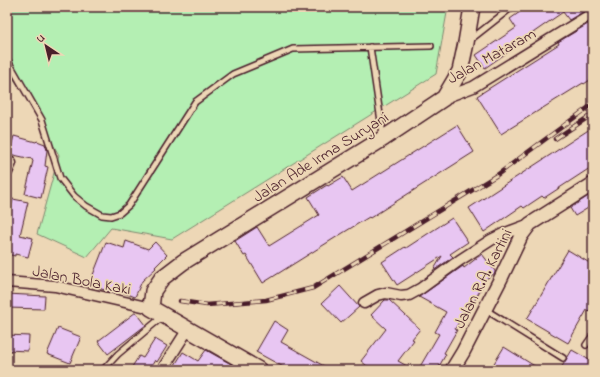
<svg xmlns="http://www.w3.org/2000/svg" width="600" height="377" viewBox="0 0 600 377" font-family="'Indie Flower',sans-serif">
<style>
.green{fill:#b4efb3;stroke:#7f876f}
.building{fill:#e8c6f2;stroke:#4a1f2b}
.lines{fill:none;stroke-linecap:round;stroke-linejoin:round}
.service-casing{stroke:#4a1f2b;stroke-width:8}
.minor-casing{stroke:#4a1f2b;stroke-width:13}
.tertiary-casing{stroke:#4a1f2b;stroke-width:16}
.secondary-casing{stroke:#4a1f2b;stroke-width:18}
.service{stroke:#edd7b6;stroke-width:5}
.minor{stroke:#edd7b6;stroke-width:10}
.tertiary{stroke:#edd7b6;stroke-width:13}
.secondary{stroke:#edd7b6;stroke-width:15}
.rail-casing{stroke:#4a1f2b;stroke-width:4.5}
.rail{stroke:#edd7b6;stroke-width:3;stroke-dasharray:9;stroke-linecap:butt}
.labels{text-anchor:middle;stroke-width:3.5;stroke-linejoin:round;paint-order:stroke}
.street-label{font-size:16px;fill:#4a1f2b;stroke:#edd7b6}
</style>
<rect width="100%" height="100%" fill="#edd7b6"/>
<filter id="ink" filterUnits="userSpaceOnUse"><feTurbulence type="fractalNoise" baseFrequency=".025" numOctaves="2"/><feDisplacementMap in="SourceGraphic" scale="8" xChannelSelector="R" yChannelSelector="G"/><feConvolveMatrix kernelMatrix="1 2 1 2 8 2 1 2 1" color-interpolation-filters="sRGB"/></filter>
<g filter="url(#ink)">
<!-- green -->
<path class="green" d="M7 7H448L436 74 172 239 111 228 87 257 37 234 59 155 24 94 7 69Z"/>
<!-- building -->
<path class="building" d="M527 7H591L569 20 563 12 514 46 515 47 485 68 476 55 516 28 510 19Z
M593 21V78L584 84 583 83 501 134 477 96 559 44 558 42Z
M457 125 474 152 370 218 369 217 338 236 263 283 246 255 244 256 235 241 257 227 269 246 319 215 308 197 327 185 328 186 343 177 352 191Z
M593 127V166L544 198 542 196 524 208 522 206 484 232 469 208Z
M14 136 36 142 37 141 45 144 47 150 45 166 48 167 41 198 25 194 33 161 32 160V159L9 154Z
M593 193V205L575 216 570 208Z
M13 199 28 202 20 235 33 238 28 257 15 254V256L7 254V223Z
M452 218 468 242 450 254 453 257 433 271 442 256 397 285 382 262 405 247 406 248Z
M126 241 148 249 155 242 167 255 155 267 156 268 142 281 135 297 115 289 114 293 89 285 106 242 124 248Z
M568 250 593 265V305L589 312 587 310 568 343 527 319Z
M482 254 495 271V273L486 279 470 309 467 308 455 329 457 330 444 353 446 354 437 370H418L439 334 435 332 446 312 419 297 463 266 464 268Z
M340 286 359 307 341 323 322 303Z
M7 294 45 296 44 309 7 308Z
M385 300H389L420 329 412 339 414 340 398 361 414 370H372L361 361 386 329 371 315Z
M136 312 146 325 108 354 98 341Z
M274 321 288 330 281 342 331 370H289L256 352Z
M58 328 81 337 70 363 47 354Z
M7 335 29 336 28 351 7 350Z
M155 339 167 346 157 362 155 360 149 370H130L139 356 143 358Z
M504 347 541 370H490Z
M206 350 231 364 227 370H172L183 352 198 361Z
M572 350 593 362V370H560Z"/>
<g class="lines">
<!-- service casing -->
<g class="service-casing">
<path id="service" d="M470 40 512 7
M370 47 383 135
M7 59 42 120 60 178 74 196 86 206 102 215 111 216 120 213 129 205 195 102 233 74 293 49 431 46
M486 310 563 358
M586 345 593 335
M103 370 118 354 162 317"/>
</g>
<!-- minor casing -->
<g class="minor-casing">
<path id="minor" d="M444 98 473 87 593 13
M7 172 11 163
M7 282 55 286 151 308
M364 303 378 295 386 293 401 296 409 295 420 289 460 260 491 240 503 234 530 224
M162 370 188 329"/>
</g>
<!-- tertiary casing -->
<g class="tertiary-casing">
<path id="tertiary" d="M452 370 463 352 501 278 521 236 530 224 593 184"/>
</g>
<!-- secondary casing -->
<g class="secondary-casing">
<path id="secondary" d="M259 370 151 308 153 291 162 278 183 262 384 138 444 98 460 71 466 43 472 7"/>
</g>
<!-- service -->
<use href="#service" class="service"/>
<!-- minor -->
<use href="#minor" class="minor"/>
<!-- tertiary -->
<use href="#tertiary" class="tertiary"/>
<!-- secondary -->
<use href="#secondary" class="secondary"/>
<!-- rail casing -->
<g class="rail-casing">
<path id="rail" d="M555 139 593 114
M180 301 207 305 266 300 313 288 497 175 593 104"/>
</g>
<!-- rail -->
<use href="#rail" class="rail"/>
</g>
</g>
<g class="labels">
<!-- street labels -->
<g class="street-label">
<text transform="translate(491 55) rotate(-29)" y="6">Jalan Mataram</text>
<text transform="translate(320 156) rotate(-32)" y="6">Jalan Ade Irma Suryani</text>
<text transform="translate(482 278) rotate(-63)" y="6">Jalan R.A. Kartini</text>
<text transform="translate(82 279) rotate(11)" y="6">Jalan Bola Kaki</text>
</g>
</g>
<!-- margin -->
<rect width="600" height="377" fill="none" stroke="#edd7b6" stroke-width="24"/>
<rect x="12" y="12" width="576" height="353" fill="none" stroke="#4a1f2b" stroke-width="1.5" filter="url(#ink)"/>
<!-- north arrow -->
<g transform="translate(46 46) rotate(325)" stroke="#edd7b6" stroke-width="3" paint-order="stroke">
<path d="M0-3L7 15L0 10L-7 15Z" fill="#4a1f2b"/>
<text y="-6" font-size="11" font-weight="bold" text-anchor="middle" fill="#4a1f2b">U</text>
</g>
</svg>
